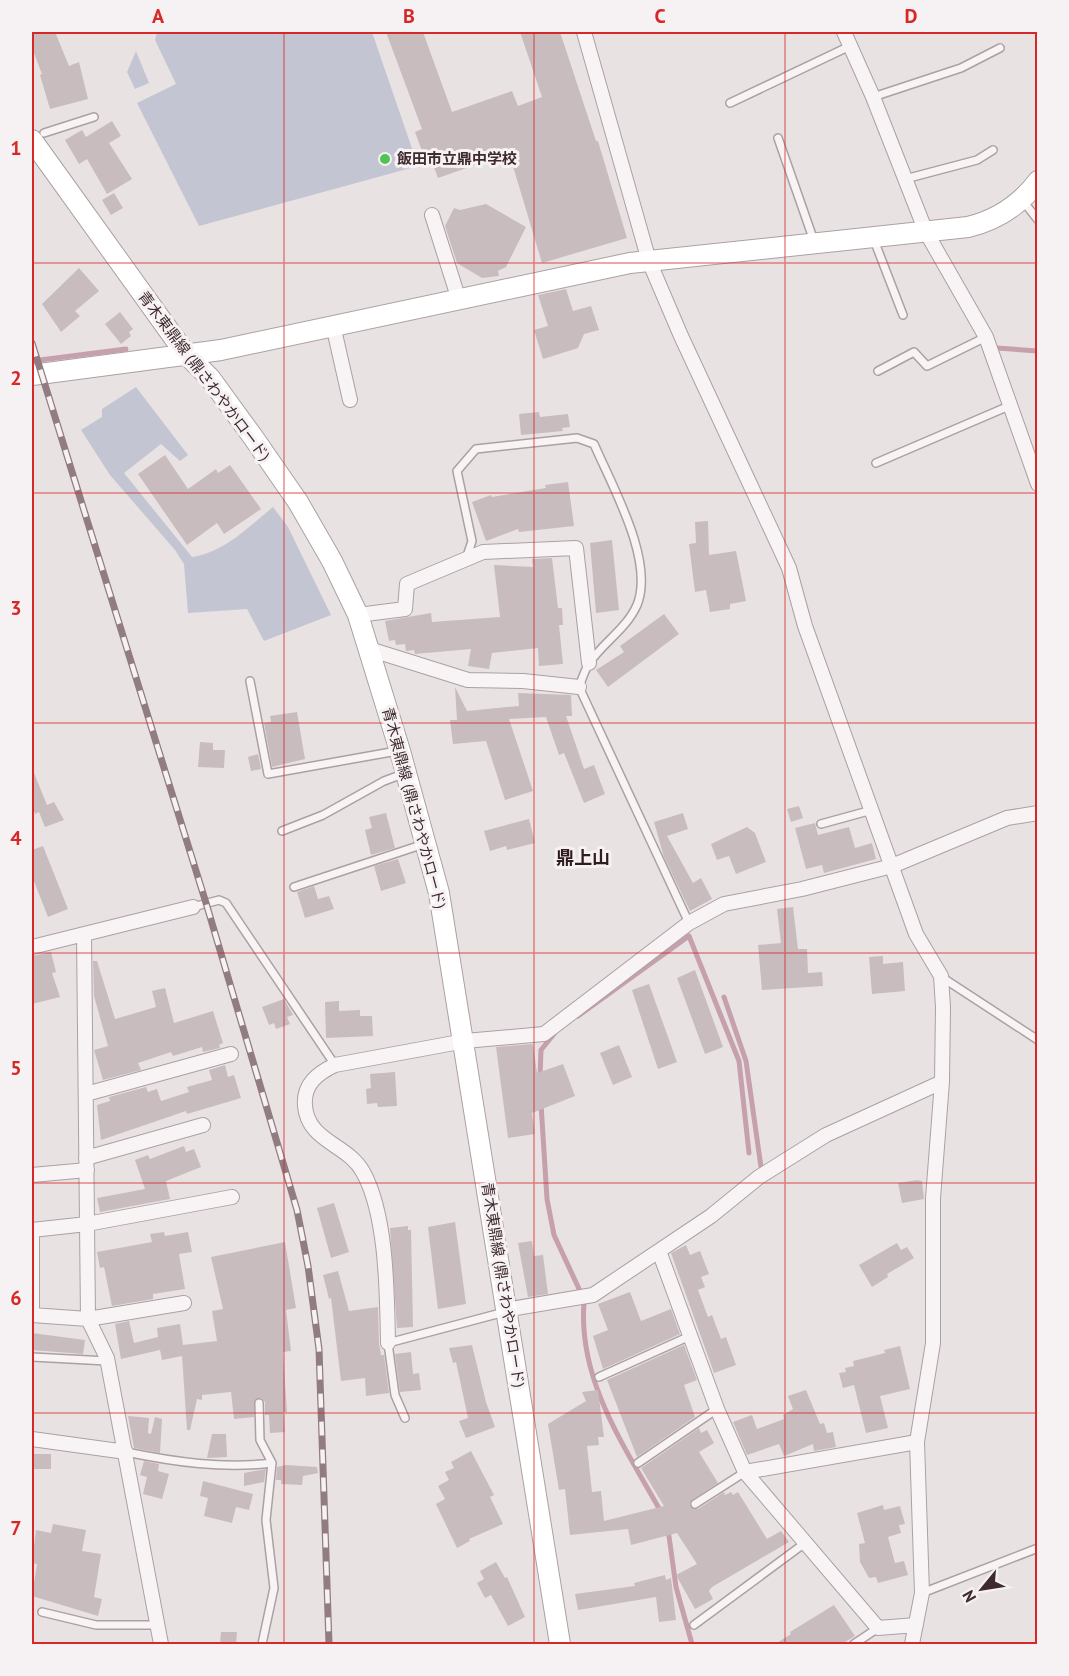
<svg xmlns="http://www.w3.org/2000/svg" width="1069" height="1676" viewBox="0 0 1069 1676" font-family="'PT Sans','Noto Sans JP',sans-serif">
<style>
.green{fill:#c4c5d2}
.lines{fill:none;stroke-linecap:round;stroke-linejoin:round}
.stream{stroke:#c6a0ac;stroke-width:5}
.building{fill:#c8bcbf}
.lane-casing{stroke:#aca0a2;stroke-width:10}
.street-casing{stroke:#aca0a2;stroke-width:16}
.secondary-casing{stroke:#aca0a2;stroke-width:22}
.lane{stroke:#f8f4f5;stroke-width:7}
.street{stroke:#f8f4f5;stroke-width:14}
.secondary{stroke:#fff;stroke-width:20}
.rail-casing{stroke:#917d81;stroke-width:7}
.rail{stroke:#f6f1f2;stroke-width:4.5;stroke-dasharray:14;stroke-linecap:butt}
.grid{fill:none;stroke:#d62828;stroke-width:1.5;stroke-opacity:0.55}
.poi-dot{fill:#52c254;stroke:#f6f1f2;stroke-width:2}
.labels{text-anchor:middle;stroke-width:6;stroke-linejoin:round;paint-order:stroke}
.poi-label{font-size:15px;font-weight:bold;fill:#3f2b2f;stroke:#f6f1f2;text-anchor:start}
.street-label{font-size:15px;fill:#3f2b2f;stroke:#f6f1f2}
.quarter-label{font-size:18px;font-weight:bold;fill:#301d21;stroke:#f6f1f2}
.neatline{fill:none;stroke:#d62828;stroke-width:2}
.grid-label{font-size:20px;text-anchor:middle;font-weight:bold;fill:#d62828}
</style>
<rect width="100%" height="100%" fill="#e9e2e3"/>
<!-- green -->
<path class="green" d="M157 32H372L418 166 199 226 137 103 176 84 155 40Z
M136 51 149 83 135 89 127 72Z
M136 387 188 455 180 461 161 444 124 473 192 557C225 552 248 527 273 507L288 527 331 615 264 641 247 609 188 613 184 564 175 550 110 475 81 430 102 417V409Z"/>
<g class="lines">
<!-- stream -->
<path class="stream" d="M997 348 1038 351
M32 361 126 349
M724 997 746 1061 761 1167
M578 1016 689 936 739 1061 749 1153
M540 1077 541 1050 554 1034
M541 1104 547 1199 554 1235 580 1291
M584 1303C578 1381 625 1447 661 1512
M668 1529 676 1587 692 1644"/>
</g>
<!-- building -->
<path class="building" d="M39 32H55L69 66 79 62 88 99 50 109 40 75 42 74 32 48V35Z
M386 32H423L452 112 512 91 518 106 542 97 520 32H560L596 141H598L627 238 542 263 509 153 438 178 431 159 426 162 415 132 422 129Z
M112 121 121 136 109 143 132 179 107 194 87 159 79 164 65 140 82 130 86 137Z
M114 193 123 208 111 215 102 200Z
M486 204 526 227 506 267 498 271 499 276 482 278 457 263 445 226 454 208 460 210Z
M79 268 99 291 75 311 80 316 61 332 42 304Z
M566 289 573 311 591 306 599 330 584 334 578 348 543 359 534 330 548 326 538 295Z
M120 312 133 329 129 332 131 336 121 344 105 324Z
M539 412 540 417 568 414 570 427 562 428 563 431 521 435 519 414Z
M165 455 188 489 216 469 218 473 230 465 261 509 224 534 217 523 187 545 138 474Z
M568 482 574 526 519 532 518 529 486 541 472 502 491 495 492 497 546 488 545 485Z
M708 521 709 555 736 551 746 601 730 604V609L710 612 706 590 695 592 689 544 696 543 695 522Z
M612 540 619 610 596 613 590 543Z
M552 558 558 608H562L563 625H559L563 664 539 666 538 648 492 653 489 669 468 666 471 649 415 654 414 650 406 651 405 644 396 645 395 640 389 641 385 621 431 613 432 622 500 617 494 565 533 567 532 559Z
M664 614 679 634 608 687 596 670 624 652 620 646Z
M455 687 467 711 519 706 518 693 571 695 572 716H566L584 769 594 765 605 794 584 803 564 753 559 755 546 717 509 719 533 791 505 800 486 741 453 744 450 720H457Z
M297 712 305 759 272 767 264 723 271 722 270 716Z
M200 742 213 743V750H225L224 768 198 767Z
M258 754 261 769 251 771 248 757Z
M32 768 47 805 54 802 64 820 45 827 39 812 35 814 32 805Z
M799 806 803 818 791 822 787 809Z
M386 813 395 848 371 855 365 830 372 828 369 817Z
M683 813 688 829 667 836 693 883 701 878 712 899 690 911 664 857 654 822Z
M529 819 535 843 507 850 506 846 490 851 484 831Z
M815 823 818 835 849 827 855 848 872 843 876 859 824 873 822 865 806 869 795 828Z
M747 827 755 833 766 862 736 874 729 856 717 860 711 844Z
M43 846 68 909 48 917 32 876V850Z
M398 859 406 883 381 891 374 866Z
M314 886 318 899 329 896 334 909 305 918 297 892Z
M793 907 798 949H807L808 973 822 972 823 986 762 990 758 945 781 943 777 909Z
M51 952 56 972 52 973 60 997 32 1004V956Z
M883 956V964L903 962 905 991 872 994 869 957Z
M93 961H97L115 1019 156 1007 152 991 165 988 174 1023 213 1011 223 1043 219 1045 220 1048 203 1052 202 1047 173 1056 171 1052 138 1063 141 1070 103 1080 94 1050 108 1046 94 996Z
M695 970 723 1047 705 1054 677 978Z
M649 984 677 1062 658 1069 632 990Z
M284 999 293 1015 287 1017 290 1024 276 1029 274 1023 269 1025 262 1007Z
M339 1001V1011L360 1010V1016H372L373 1036 326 1038 325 1002Z
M533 1044 537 1073 563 1064 575 1096 532 1113 535 1134 508 1138 496 1047Z
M619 1045 632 1077 613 1085 600 1053Z
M225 1065 228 1077 234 1075 241 1098 187 1114 186 1111 101 1140 97 1105 110 1101 109 1097 146 1087 148 1092 157 1089 161 1101 189 1092 187 1087 212 1080 209 1070Z
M395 1072 397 1106 378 1107 377 1103 367 1104 366 1089 371 1088 370 1074Z
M184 1146 186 1152 194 1149 201 1167 166 1181 170 1199 100 1212 97 1198 145 1189 135 1160 148 1155 150 1159Z
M917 1180 922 1181 924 1199 902 1203 898 1183Z
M334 1203 349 1252 331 1258 317 1208Z
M455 1222 466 1304 438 1309 428 1227Z
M408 1226V1230H411L413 1327 397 1328 390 1228Z
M164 1232 165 1236 188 1232 192 1252 179 1254 185 1289 153 1294V1299L112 1306 104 1267 100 1268 97 1252 152 1242 150 1234Z
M532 1241 534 1256 543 1255 548 1294 528 1297 518 1243Z
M285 1242 296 1308 286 1310 291 1351 283 1352 287 1412H283L285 1432 270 1433 269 1415H265V1402L261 1398 254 1401V1417L234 1419 231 1392 202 1395V1400L197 1399 190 1430H187L182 1356 162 1360 160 1350 121 1359 115 1324 129 1321 134 1343 158 1337 157 1328 180 1324 183 1345 217 1341 212 1311 223 1309 211 1257Z
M897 1243 901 1250 907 1247 914 1258 887 1274 888 1277 872 1287 859 1265Z
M686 1245 690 1255 700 1251 709 1274 701 1277 705 1287 698 1290 708 1317 712 1315 721 1339 726 1337 736 1365 714 1373 671 1253Z
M338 1271 349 1311 378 1307 379 1343 381 1355H384L389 1393 366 1396 365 1378 341 1381 331 1298 329 1299 323 1275Z
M630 1292 641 1321 671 1309 680 1334 603 1369 593 1336 608 1330 598 1304Z
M32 1333 85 1340 83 1354 32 1350Z
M472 1345 486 1402 495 1427 466 1438 459 1421 468 1418 456 1362 453 1363 449 1348Z
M684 1345 697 1380 684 1385 695 1417 637 1457 607 1380Z
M900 1346 910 1389 880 1396 888 1428 866 1433 854 1385 843 1388 839 1373 846 1372 845 1368 854 1366 853 1361 885 1353 884 1350Z
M411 1352 413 1374 419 1373 421 1390 400 1392 395 1354Z
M598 1390 604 1437H598L599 1445 587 1446 592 1492 601 1491 604 1521 664 1506 641 1468 699 1428 701 1433 707 1430 714 1443 699 1452 718 1483 692 1500 691 1507 698 1509 724 1492 725 1495 731 1492 733 1495 738 1492 767 1539 781 1531 789 1542 712 1587 709 1591 713 1599 695 1609 676 1575 697 1564 677 1533 631 1545 628 1529 570 1535 565 1489 559 1490 548 1424 586 1401 582 1392Z
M806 1390 820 1424 824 1423 827 1433 833 1432 836 1447 814 1451 813 1444 784 1456 779 1444 747 1455 733 1422 752 1415 757 1429 784 1419 783 1415 793 1409 788 1396Z
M128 1416 149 1418 148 1433 151 1434 155 1417 162 1419 160 1453 134 1448Z
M212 1434H226L227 1457 207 1458Z
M471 1451 494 1495 490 1497 503 1524 469 1539 470 1541 457 1548 436 1504 445 1499 438 1486 449 1480 445 1472 454 1468 451 1462Z
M32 1454H51V1469H32Z
M144 1461 159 1464 158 1471 169 1474 162 1499 143 1494 147 1477 140 1475Z
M286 1465 317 1467 318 1473 303 1476 302 1485 281 1484V1480H276L277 1467Z
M266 1469 264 1482 244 1486V1473Z
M203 1481 253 1494 249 1510 236 1507 232 1523 204 1516 208 1498 200 1496Z
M883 1505 884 1510 900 1506 905 1524 899 1525 901 1533 888 1537 895 1563 904 1561 908 1575 878 1583 876 1577 869 1578 860 1562 859 1544 865 1543 857 1513Z
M53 1524 86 1530 82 1551 101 1554 94 1597 102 1599 98 1616 32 1596 37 1564 32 1563 36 1530 51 1533Z
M496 1562 505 1578 507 1577 525 1617 508 1626 491 1595 485 1598 477 1583 484 1579 480 1571Z
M665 1575 666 1580 671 1578 676 1620 659 1622 656 1597 578 1610 575 1594 635 1586 634 1583Z
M834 1605 855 1636 842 1644H775L791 1634 790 1632Z
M221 1632H237L236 1644H220Z"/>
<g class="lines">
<!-- lane casing -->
<g class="lane-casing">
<path id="lane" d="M873 97 961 68 1000 48
M730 103 850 46
M44 133 94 117
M778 138 814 241
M905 179 977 160 993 150
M1023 201 1038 220
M874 240 903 315
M878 371 914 352 927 366 986 337
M876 463 1009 406
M466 559 472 541 457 471 476 449 577 438 594 444C612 486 655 561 637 605 627 628 604 642 590 662 585 669 582 679 579 687L689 923
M250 681 268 774 397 751
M821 824 872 810
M282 831 323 815 384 781 403 774
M294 887 424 844
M193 907 219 900 226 903 335 1065
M943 978 1038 1040
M32 1357 107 1361
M599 1377 690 1336
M259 1403 260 1440 272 1463 266 1520 274 1588 262 1644
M405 1418 395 1395 388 1343 497 1314
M126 1452C175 1462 223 1469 272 1463
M638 1463 717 1409
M695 1504 745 1472
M922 1593 1038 1548
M42 1612 96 1625H158
M694 1625 805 1543
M854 1644 878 1628"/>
</g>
<!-- street casing -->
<g class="street-casing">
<path id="street" d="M584 32 649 261 681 336 789 568 805 626 916 934 941 976 943 1007 942 1082 933 1198V1343L917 1442 922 1593 912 1644
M844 32 873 97 926 232 986 337 1038 484
M432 215 459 300
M333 325 350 400
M358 615 405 609 407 584 483 552 576 548 589 663
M369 649 468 680 523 681 579 687
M84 934 88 1319 107 1358 161 1644
M32 947 193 907
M86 1094 231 1054
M86 1158 203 1125
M32 1175 87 1170
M659 1251 717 1409 745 1472 878 1628 916 1625
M505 1310 593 1295 711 1216 759 1177 826 1135 942 1082
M32 1315V1230L87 1224 232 1197
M32 1315 88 1319 184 1303
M388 1343C387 1293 387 1215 363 1172 348 1144 308 1142 305 1106 303 1084 318 1073 335 1065L465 1041 544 1034 689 923 724 904 802 889 892 866 1007 818 1038 813
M32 1439 126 1452
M745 1472 917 1442"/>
</g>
<!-- secondary casing -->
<g class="secondary-casing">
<path id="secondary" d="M32 140 185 353 210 378 253 437 298 502 332 561 358 615 400 751 439 893 560 1644
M32 375 221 350 630 263 968 227C997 220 1020 205 1038 181"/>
</g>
<!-- lane -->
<use href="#lane" class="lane"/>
<!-- street -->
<use href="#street" class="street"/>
<!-- secondary -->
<use href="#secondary" class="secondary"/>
<!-- rail casing -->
<g class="rail-casing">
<path id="rail" d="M32 343 206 903 297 1210 308 1266 319 1349 329 1644"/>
</g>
<!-- rail -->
<use href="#rail" class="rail"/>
</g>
<!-- grid -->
<path class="grid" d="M284 32V1644M534 32V1644M785 32V1644M32 263H1038M32 493H1038M32 723H1038M32 953H1038M32 1183H1038M32 1413H1038"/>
<!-- markers -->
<circle class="poi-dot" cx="385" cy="159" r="6"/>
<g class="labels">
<!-- poi labels -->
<g class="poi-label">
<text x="397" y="164">飯田市立鼎中学校</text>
</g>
<!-- street labels -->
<g class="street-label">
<text transform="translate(204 376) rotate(53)" y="5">青木東鼎線 (鼎さわやかロード)</text>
<text transform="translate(414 808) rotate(75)" y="5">青木東鼎線 (鼎さわやかロード)</text>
<text transform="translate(503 1285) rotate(81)" y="5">青木東鼎線 (鼎さわやかロード)</text>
</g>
<!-- quarter labels -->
<g class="quarter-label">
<text x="583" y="864">鼎上山</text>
</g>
</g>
<!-- border -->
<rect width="1069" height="1676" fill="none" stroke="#f6f1f2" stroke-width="66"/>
<!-- north arrow -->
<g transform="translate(982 1589) rotate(240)" stroke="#f6f1f2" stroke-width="4.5" paint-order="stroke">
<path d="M0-4.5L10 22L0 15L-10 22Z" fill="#3f2b2f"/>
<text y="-9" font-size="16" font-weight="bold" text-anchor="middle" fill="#3f2b2f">N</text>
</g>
<rect x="33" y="33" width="1003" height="1610" class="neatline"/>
<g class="grid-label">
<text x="158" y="23">A</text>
<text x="409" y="23">B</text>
<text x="660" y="23">C</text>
<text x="911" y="23">D</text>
<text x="16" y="155">1</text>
<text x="16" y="385">2</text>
<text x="16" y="615">3</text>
<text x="16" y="845">4</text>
<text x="16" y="1075">5</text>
<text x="16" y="1305">6</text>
<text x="16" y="1535">7</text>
</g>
</svg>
